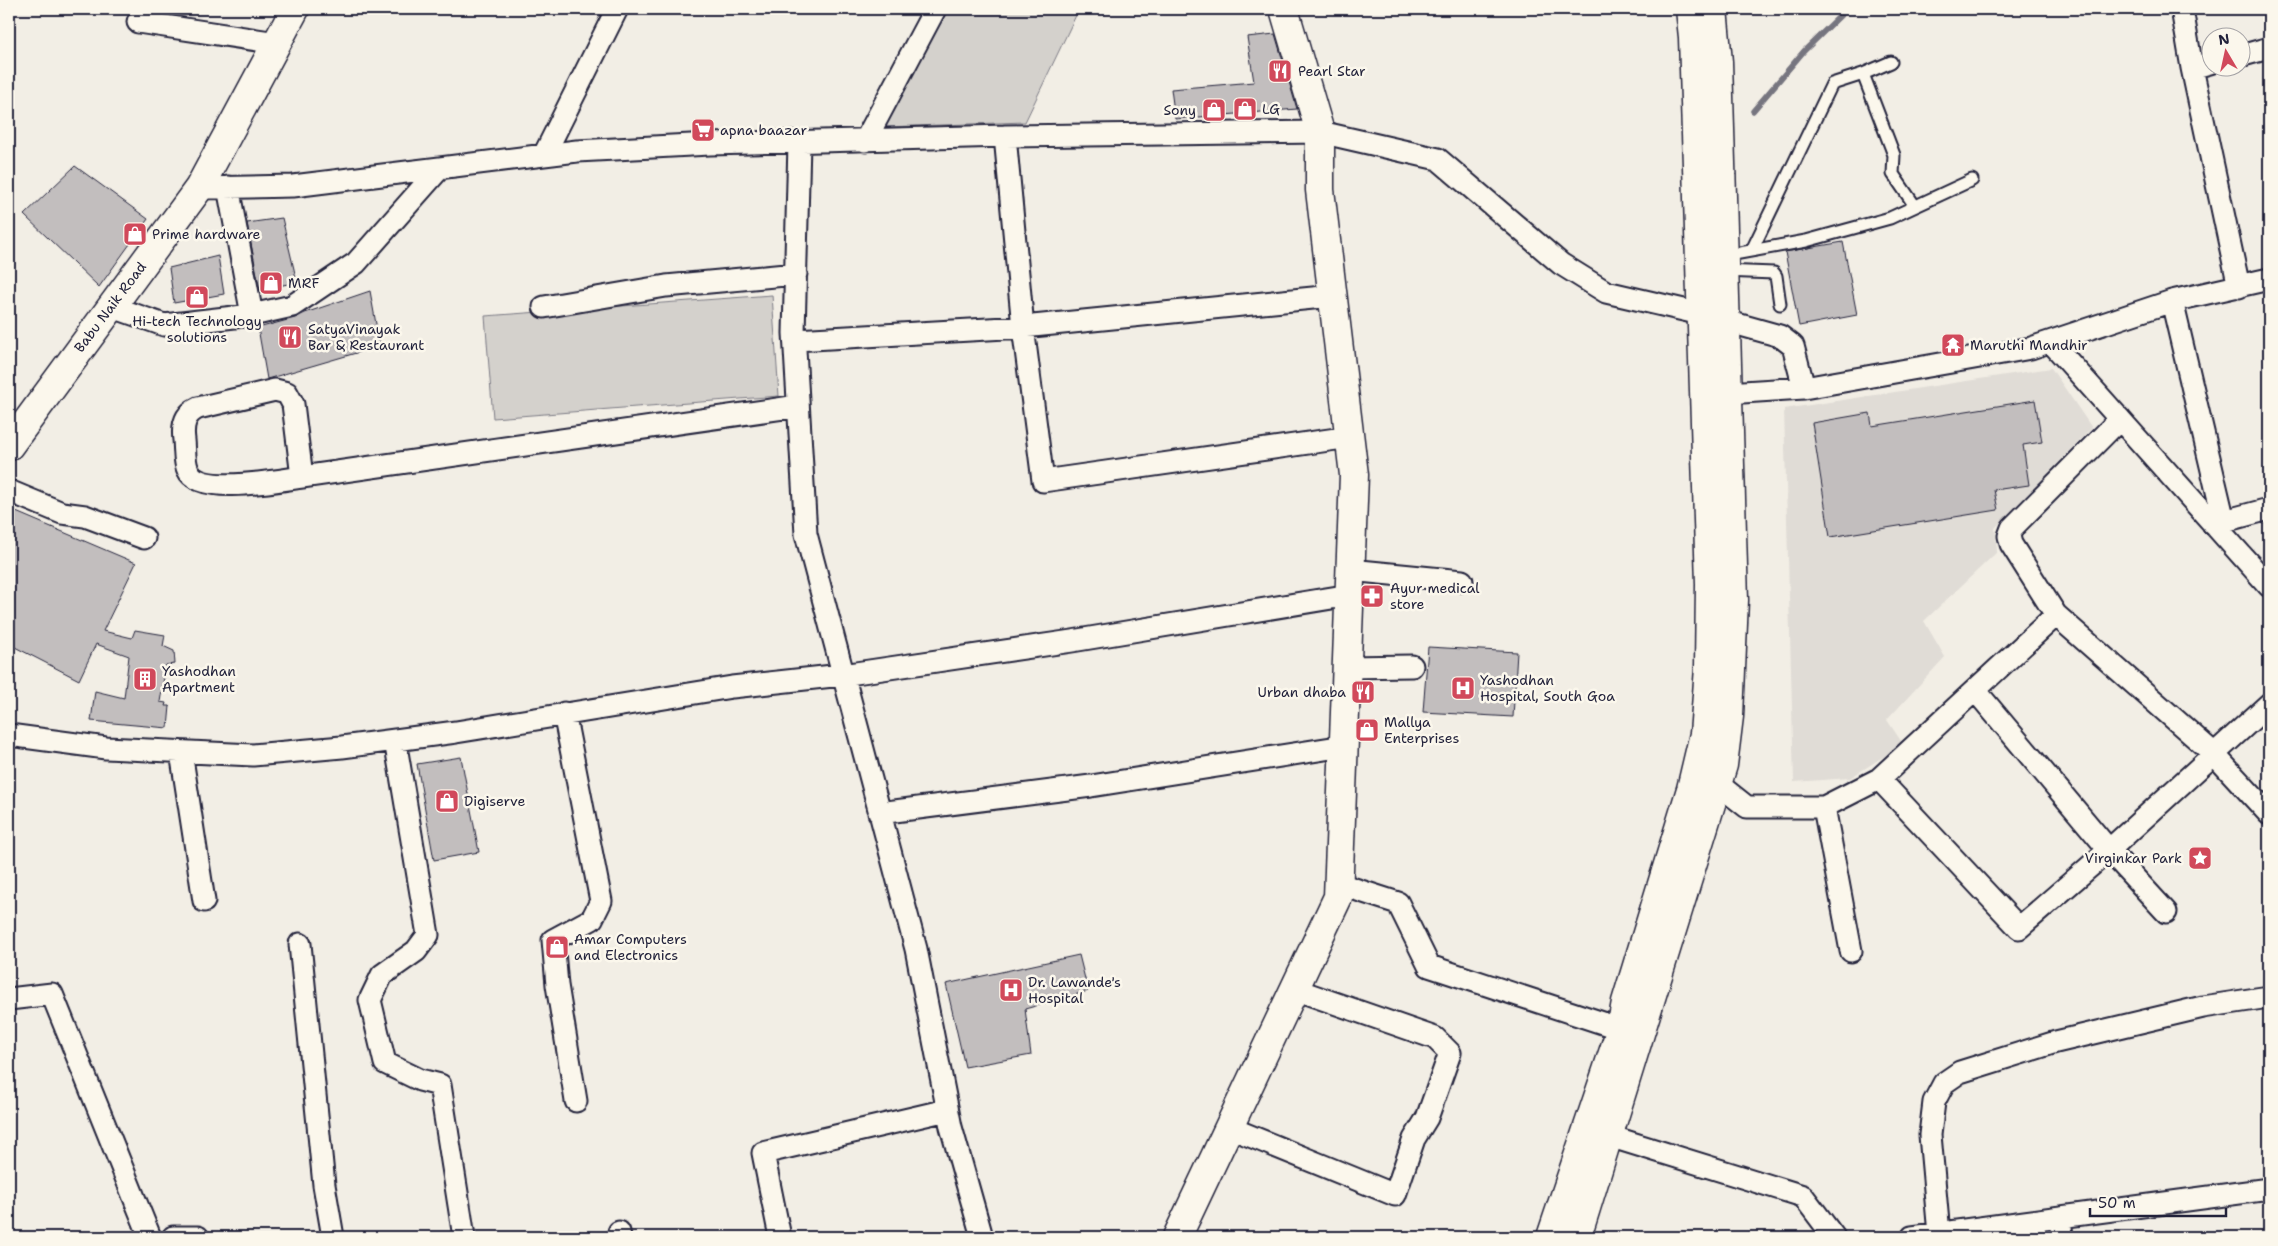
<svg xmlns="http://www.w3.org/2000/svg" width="2278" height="1246" viewBox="0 0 2278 1246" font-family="'Shantell Sans',sans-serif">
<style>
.built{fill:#e0dcd6}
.green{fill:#d4d1cc;stroke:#7b7a84}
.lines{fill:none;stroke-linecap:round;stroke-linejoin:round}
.stream{stroke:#76747f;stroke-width:5.5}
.building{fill:#c2bebe;stroke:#22223b}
.lane-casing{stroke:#22223b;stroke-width:15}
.street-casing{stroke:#22223b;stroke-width:25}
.secondary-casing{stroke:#22223b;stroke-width:31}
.primary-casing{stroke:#22223b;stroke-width:31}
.lane{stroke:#fbf7ec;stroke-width:11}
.street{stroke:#fbf7ec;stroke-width:21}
.secondary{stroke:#fbf7ec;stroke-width:28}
.primary{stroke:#fbf7ec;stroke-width:28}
.labels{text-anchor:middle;stroke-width:5;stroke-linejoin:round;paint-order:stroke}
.poi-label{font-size:14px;fill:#22223b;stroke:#fbf7ec;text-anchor:start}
.street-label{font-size:14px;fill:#22223b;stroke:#fbf7ec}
</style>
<rect width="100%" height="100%" fill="#f2eee5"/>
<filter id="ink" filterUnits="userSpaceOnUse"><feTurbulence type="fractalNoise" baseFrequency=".02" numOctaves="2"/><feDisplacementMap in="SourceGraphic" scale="10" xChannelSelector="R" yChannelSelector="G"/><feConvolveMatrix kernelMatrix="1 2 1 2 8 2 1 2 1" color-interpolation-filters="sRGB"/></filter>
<g filter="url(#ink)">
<!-- built -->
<path class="built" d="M2051 368 2092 428 1995 528 1997 552 1924 621 1945 657 1887 720 1903 744 1850 778 1794 782 1784 409Z"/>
<!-- green -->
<path class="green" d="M942 9H1079L1025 122 885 127Z
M772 295 779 396 493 418 485 316Z"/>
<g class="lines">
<!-- stream -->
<path class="stream" d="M1753 111 1804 51 1847 9"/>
</g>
<!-- building -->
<path class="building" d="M1275 34 1297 109 1175 119 1171 89 1254 82 1247 37Z
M75 166 148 219 99 287 24 215Z
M282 218 297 282 260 290 247 223Z
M1843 242 1857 315 1799 326 1785 252Z
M218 256 224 294 174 303 169 268Z
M370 291 380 346 267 379 258 328 295 318 305 313Z
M2035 400 2042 442 2023 445 2029 485 1994 490 1998 510 1830 537 1812 423 1870 413 1872 426Z
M9 509 136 563 103 631 132 638 135 630 165 635 163 646 174 651 175 664 166 665 160 702 166 703 165 706H170L168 728 91 721 95 691 124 698 129 656 96 644 79 680 9 644Z
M1428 647 1517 652 1513 717 1423 712Z
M461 757 479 852 434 860 417 764Z
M1079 955 1088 991 1025 1009 1031 1055 965 1067 946 984Z"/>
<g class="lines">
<!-- lane casing -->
<g class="lane-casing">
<path id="lane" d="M1863 74 1894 155 1893 174 1915 206
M1752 250 1832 84 1863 74 1891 62
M1723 256 1806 241 1890 218 1972 180
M1723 271 1774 273 1776 276 1780 304"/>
</g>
<!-- street casing -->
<g class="street-casing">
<path id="street" d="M2182 9 2192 68 2239 287
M138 22 277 43
M2240 56 2269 48
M2192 68 2210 63
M1005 136 1023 327 1043 481 1350 437
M865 141 935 9
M799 143 794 333 806 534 916 949 951 1127 982 1237
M544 155 617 9
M228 187 252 315
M199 188 293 186 577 151 710 144 1005 136 1320 132 1438 159 1561 264 1606 292 1701 314 1780 336 1793 346 1804 388
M2172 301 2224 521
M110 306 164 325 252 315 292 306 356 263 440 168
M544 307 666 286 796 274
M795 340 1023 327 1333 296
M2051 342 2269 586
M1727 393 1804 388 2031 348 2172 301 2269 279
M302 477 293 404 287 393 275 390 198 408C185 414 182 425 184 440 185 449 184 462 188 470 199 496 279 480 302 477L798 406
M9 491 62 513 85 516 144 538
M2213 524 2269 509
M1350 570 1462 581
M2056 615 2212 752 2269 814
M1347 667 1412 666
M1975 690 2109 850 2019 928 1879 779 2056 615 2011 544 2009 536 2012 528 2120 419
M564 713 601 901 592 919 553 940 557 985 576 1101
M9 735 106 748 253 755 342 747 456 732 732 687 842 675 1072 641 1350 595
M395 740 428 935 416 951 382 975 370 1000 385 1063 420 1080 440 1085 464 1237
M181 752 204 901
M1718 784 1747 807H1824L1851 951
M1824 807 1879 779
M879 813 1091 786 1344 746
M1339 884 1398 903 1429 966 1621 1029
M2166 912 2109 850 2269 704
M300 944 324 1185 333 1237
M9 999 52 994 150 1237
M1228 1127 1395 1195 1414 1139 1427 1118 1450 1053 1435 1038 1294 989
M1609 1136 1803 1196 1834 1237
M2060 1217 2062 1237
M619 1232 620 1237
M1939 1234 1930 1135 1934 1102 1944 1083 1960 1072 2056 1042 2203 1007 2269 997
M173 1237H198
M780 1237 763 1153 947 1110
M1912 1237 2269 1189"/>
</g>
<!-- secondary casing -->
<g class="secondary-casing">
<path id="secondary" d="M9 446 199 188 295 9
M1177 1237 1338 897 1354 475 1320 190V132L1284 9"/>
</g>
<!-- primary casing -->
<g class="primary-casing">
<path id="primary" d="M1551 1237 1621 1029 1626 1002 1691 789 1704 734 1709 668 1710 584 1693 37 1690 9
M1577 1237 1723 765 1729 716 1734 600 1718 62 1713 9"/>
</g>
<!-- lane -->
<use href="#lane" class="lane"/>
<!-- street -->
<use href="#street" class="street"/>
<!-- secondary -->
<use href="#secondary" class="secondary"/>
<!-- primary -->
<use href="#primary" class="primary"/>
</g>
</g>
<!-- icons -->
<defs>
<g id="restaurant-square" transform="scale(1.25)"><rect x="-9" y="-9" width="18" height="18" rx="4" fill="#d1495b" stroke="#fbf7ec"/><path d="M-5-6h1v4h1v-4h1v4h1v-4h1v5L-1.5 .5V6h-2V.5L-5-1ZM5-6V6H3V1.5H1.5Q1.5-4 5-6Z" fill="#fff"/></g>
<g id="shop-square" transform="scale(1.25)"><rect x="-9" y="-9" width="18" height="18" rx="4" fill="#d1495b" stroke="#fbf7ec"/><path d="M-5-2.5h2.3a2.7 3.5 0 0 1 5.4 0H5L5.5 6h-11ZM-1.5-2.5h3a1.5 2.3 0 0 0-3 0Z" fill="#fff"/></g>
<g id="supermarket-square" transform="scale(1.25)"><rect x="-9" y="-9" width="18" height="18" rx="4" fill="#d1495b" stroke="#fbf7ec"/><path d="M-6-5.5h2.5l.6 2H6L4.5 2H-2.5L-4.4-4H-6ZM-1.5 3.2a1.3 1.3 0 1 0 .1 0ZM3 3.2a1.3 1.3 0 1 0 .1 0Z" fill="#fff"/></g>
<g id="temple-square" transform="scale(1.25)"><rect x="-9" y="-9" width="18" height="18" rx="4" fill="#d1495b" stroke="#fbf7ec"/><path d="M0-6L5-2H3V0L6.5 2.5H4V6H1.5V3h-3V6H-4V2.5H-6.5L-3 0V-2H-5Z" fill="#fff"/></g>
<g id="pharmacy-square" transform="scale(1.25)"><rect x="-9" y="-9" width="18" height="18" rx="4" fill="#d1495b" stroke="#fbf7ec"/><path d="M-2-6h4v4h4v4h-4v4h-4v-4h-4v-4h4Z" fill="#fff"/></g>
<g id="building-square" transform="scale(1.25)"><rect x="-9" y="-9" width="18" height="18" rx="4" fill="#d1495b" stroke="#fbf7ec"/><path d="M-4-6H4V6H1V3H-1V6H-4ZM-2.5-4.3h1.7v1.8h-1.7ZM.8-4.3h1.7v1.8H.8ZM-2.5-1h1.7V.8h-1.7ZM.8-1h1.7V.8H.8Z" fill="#fff"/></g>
<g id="hospital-square" transform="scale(1.25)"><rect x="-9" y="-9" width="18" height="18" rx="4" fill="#d1495b" stroke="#fbf7ec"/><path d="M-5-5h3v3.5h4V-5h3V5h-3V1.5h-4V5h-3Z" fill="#fff"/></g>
<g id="sight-square" transform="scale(1.25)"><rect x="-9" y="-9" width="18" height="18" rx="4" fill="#d1495b" stroke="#fbf7ec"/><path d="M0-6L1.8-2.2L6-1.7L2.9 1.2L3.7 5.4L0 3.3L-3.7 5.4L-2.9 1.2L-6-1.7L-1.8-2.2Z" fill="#fff"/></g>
</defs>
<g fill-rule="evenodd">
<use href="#restaurant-square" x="1280" y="71"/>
<use href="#shop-square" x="1245" y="109"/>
<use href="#shop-square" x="1214" y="110"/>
<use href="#supermarket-square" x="703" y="130"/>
<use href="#shop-square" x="135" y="234"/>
<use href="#shop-square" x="271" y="283"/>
<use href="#shop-square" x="197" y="297"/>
<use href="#restaurant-square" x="290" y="337"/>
<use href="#temple-square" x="1953" y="345"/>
<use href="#pharmacy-square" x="1372" y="596"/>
<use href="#building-square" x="145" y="679"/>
<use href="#hospital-square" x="1463" y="688"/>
<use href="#restaurant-square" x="1363" y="692"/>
<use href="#shop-square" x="1367" y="730"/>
<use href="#shop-square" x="447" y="801"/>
<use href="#sight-square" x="2200" y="858"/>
<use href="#shop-square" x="557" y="947"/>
<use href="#hospital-square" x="1011" y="990"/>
</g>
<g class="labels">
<!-- poi labels -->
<g class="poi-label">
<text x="1298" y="76">Pearl Star</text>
<text x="1262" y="114">LG</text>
<text x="1196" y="115" text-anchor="end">Sony</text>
<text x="720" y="135">apna baazar</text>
<text x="152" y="239">Prime hardware</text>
<text x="288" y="288">MRF</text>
<text x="197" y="326" text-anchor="middle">Hi-tech Technology<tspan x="197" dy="16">solutions</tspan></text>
<text x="308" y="334">SatyaVinayak<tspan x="308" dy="16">Bar &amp; Restaurant</tspan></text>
<text x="1970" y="350">Maruthi Mandhir</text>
<text x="1390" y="593">Ayur medical<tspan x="1390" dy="16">store</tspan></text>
<text x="162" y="676">Yashodhan<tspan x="162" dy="16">Apartment</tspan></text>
<text x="1480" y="685">Yashodhan<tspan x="1480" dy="16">Hospital, South Goa</tspan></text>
<text x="1346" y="697" text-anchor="end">Urban dhaba</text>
<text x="1384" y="727">Mallya<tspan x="1384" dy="16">Enterprises</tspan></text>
<text x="464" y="806">Digiserve</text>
<text x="2182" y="863" text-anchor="end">Virginkar Park</text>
<text x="574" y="944">Amar Computers<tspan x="574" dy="16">and Electronics</tspan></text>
<text x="1028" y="987">Dr. Lawande's<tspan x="1028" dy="16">Hospital</tspan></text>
</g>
<!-- street labels -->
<g class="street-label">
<text transform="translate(110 307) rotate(-53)" y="5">Babu Naik Road</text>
</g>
</g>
<!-- margin -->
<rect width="2278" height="1246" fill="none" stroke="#fbf7ec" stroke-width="30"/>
<rect x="15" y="15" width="2248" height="1216" fill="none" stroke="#22223b" stroke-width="2" filter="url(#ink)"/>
<!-- north arrow -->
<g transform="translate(2226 52) rotate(351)"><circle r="24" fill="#fbf7ec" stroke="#a4a2a5"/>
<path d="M0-4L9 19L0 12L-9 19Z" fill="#d1495b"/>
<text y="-8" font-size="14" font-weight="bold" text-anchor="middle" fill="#22223b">N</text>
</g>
<!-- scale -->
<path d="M2090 1208v8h136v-8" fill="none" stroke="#22223b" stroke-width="2.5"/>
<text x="2098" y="1208" font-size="15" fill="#22223b" stroke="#fbf7ec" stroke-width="4" paint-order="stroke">50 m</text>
</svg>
